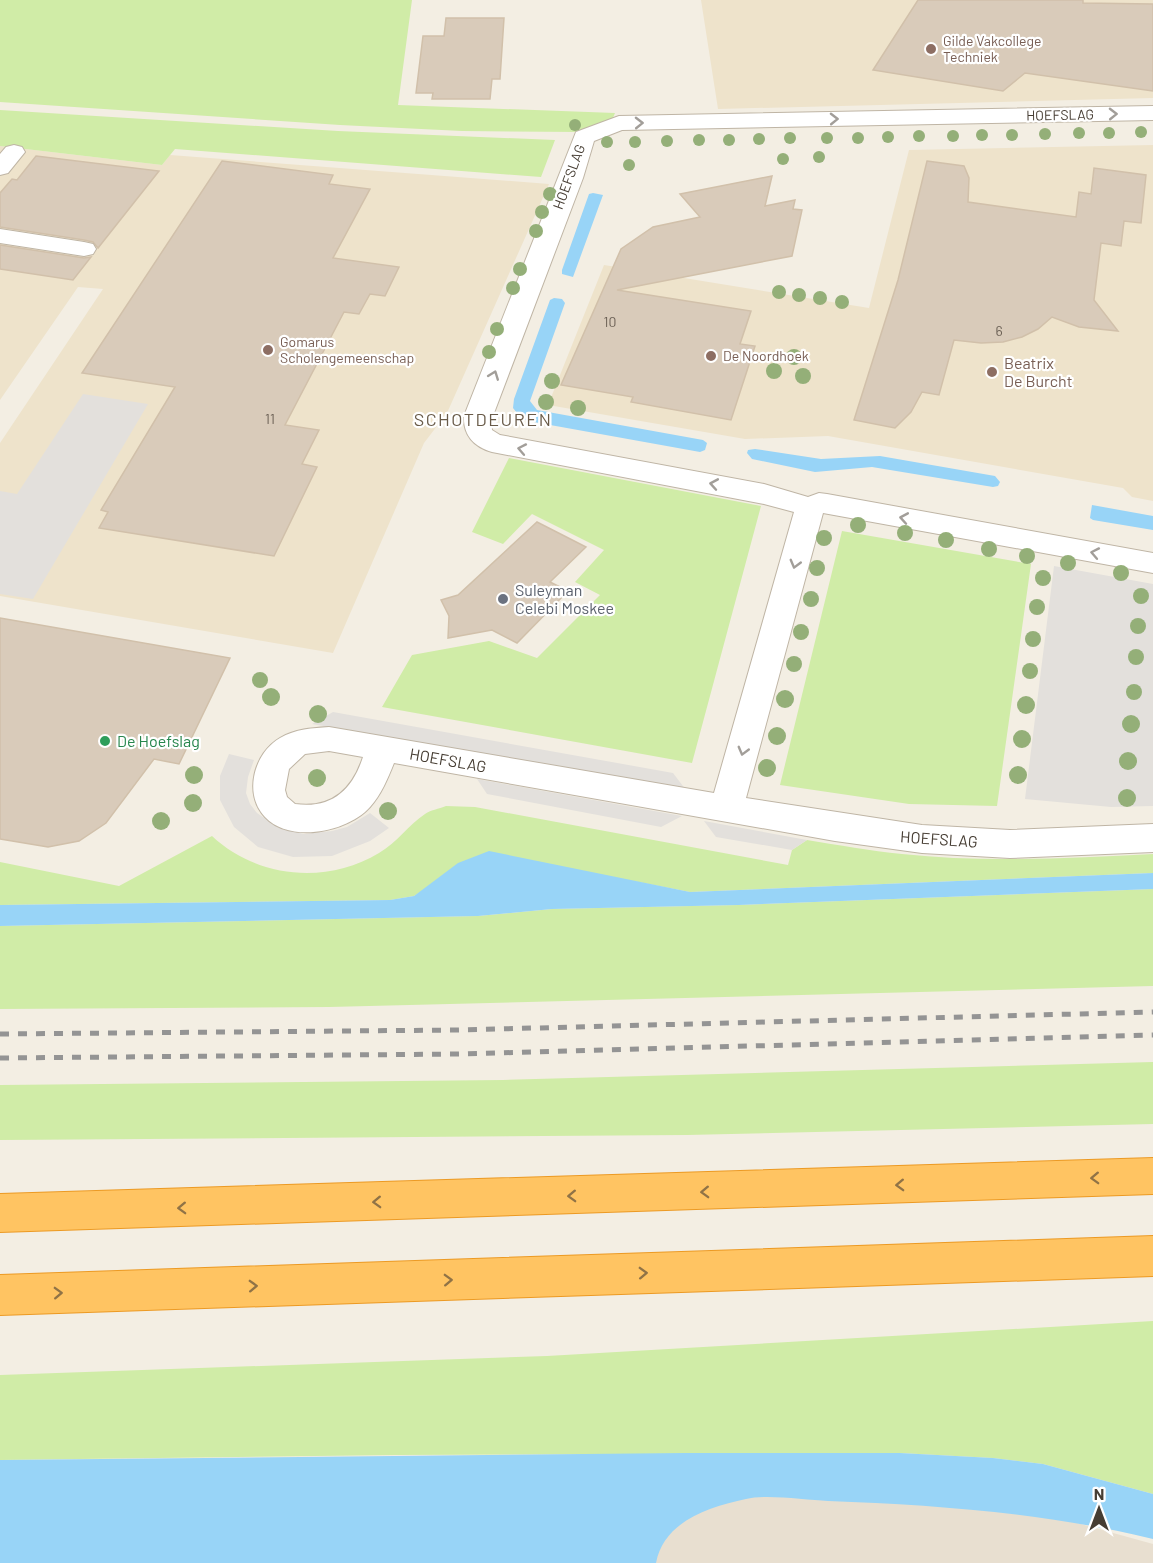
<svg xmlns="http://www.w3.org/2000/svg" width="1153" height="1563" viewBox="0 0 1153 1563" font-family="Barlow,sans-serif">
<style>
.residential{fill:#e8dfd0}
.education{fill:#eee3cb}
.green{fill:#d0eca7}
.parking{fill:#e3e0dc}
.water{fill:#98d4f7}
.building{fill:#d9cbba;stroke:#d1c0aa;stroke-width:1.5}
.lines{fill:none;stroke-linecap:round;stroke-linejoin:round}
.minor-casing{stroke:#bfb5a5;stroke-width:2}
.highway-casing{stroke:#ec9a24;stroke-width:2}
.minor{fill:#fff;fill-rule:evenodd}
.highway{fill:#ffc462;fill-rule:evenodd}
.rail{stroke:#949494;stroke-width:5;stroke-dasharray:9 9;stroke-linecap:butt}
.tree{fill:#94af78}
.oneway{stroke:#a29e99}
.oneway2{stroke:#907346}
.education-dot{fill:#8d6e63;stroke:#fff;stroke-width:2}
.worship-dot{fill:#6b7280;stroke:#fff;stroke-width:2}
.leisure-dot{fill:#2e9e5b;stroke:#fff;stroke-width:2}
.labels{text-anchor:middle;stroke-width:4.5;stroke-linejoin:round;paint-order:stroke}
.far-education-label{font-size:14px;fill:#785e54;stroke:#fff;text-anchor:start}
.far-street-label{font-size:14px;fill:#463d33;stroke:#fff}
.number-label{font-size:14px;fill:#6b6055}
.education-label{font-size:16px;fill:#785e54;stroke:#fff;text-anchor:start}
.worship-label{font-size:16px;fill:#5b616d;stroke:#fff;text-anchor:start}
.leisure-label{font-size:16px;fill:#27864d;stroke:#fff;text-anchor:start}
.street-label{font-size:16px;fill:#463d33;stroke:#fff}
.neighbourhood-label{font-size:18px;letter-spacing:1.5px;fill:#695b49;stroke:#fff}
</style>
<rect width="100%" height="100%" fill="#f3eee3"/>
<!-- residential -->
<path class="residential" d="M800 1485 1030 1510 1153 1544V1563H0V1517Z"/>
<!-- education -->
<path class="education" d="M701 0H1153V98L718 109Z
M1153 145V501L1132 497 1123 488 828 436 745 439 548 405 604 265 869 308 909 150Z
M0 146 162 165 170 155 549 184 447 413 424 443 333 653 0 596V443L103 289 78 287 0 400Z"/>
<!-- green -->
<path class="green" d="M0 0H412L398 105 615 113 612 120 581 132 462 131 340 125 0 102Z
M0 110 338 131 555 140 541 177 175 149 162 165 0 146Z
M509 458 761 506 692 763 382 707 412 655 489 641 537 658 600 595 575 582 604 550 532 514 503 544 472 532Z
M842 531 1031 564 997 806 909 804 780 785Z
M446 806 475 807 788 865 792 850 807 840C839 845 870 851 902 854 985 863 1070 858 1153 854V873L690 892 607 876 428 887 414 896 390 900 0 905V862L119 886 212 836C257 878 326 885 379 853 398 842 408 825 425 814 430 810 439 809 446 806Z
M1153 889V986L329 1007 0 1009V926L478 916 552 909 739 905Z
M1153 1062V1124L687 1135 0 1140V1085L503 1080Z
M1153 1321V1494L1043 1464 993 1458 900 1453 397 1455 0 1460V1375L547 1356Z"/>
<!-- parking -->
<path class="parking" d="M83 394 148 404 33 599 0 594V491L17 494Z
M1054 566 1153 584V806L1111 807 1025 799Z
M333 712 673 773 686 790 312 724Z
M229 754 254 760 248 777 246 793 250 804 257 813 278 827 304 834 332 831 347 827 370 813 389 828 370 841 332 856 293 857 258 847 234 827 220 800V776Z
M477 779 682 816 661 827 487 794Z
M704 821 807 840 792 850 716 837Z"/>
<!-- water -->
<path class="water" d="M593 193 603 195 573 277 562 274V270L589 194Z
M554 298 562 299 565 303 530 401 537 410 703 440 707 443 705 450 700 452 528 421 521 418 513 408 514 399 550 300Z
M755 449 821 459 880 456 995 476 1000 482 998 486 993 487 872 467 815 472 752 459 747 453 748 450Z
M1092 505 1153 516V530L1093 520 1090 518Z
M489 851 690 892 1153 873V889L739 905 552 909 478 916 0 926V905L390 900 414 896 458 863Z
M685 1453H900L993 1458 1043 1464 1153 1494V1539C1046 1513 937 1505 828 1501 806 1500 766 1494 746 1499 709 1507 664 1521 656 1563H0V1460Z"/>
<!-- building -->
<path class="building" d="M918 0H1083V3L1153 4V91L1025 73 1003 91 873 70Z
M446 18H504L500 79H492L490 99H432L433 93H416L423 36H444Z
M36 156 159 171 98 248 93 242 84 240 0 227V193L12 179 17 180Z
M222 161 333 175 329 184 370 189 333 258 399 267 385 296 370 294 359 314 344 312 285 425 319 430 302 464 317 467 274 556 99 528 108 512 101 510 175 387 82 373Z
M927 161 964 166 969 178 968 202 1076 217 1079 192 1091 194 1094 168 1146 175 1141 223 1124 221 1121 246 1101 243 1094 300 1118 331 1079 327 1052 317 1038 329 1022 337 1003 342 981 343 954 340 939 395 922 392 911 412 895 428 854 420 898 280Z
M772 176 765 206 795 200 793 209 802 210 792 256 617 290 751 311 740 344 755 346 731 420 631 402 633 397 561 385 621 249 653 227 700 217 680 194Z
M0 245 84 258 91 257 73 280 0 269Z
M537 522 586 547 550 582 568 591 517 643 492 630 448 638 449 616 441 600 458 595Z
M0 618 230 658 179 764 154 759 106 823 79 841 48 847 0 839Z"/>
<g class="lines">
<!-- minor casing -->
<g class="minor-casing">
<path id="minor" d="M1153 106V120L622 130 594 141 583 178 491 421 492 430 500 435 764 484 808 497 819 493 827 494 1153 553V573L823 513 746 798 922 825 1010 830 1153 824V852L1010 858 922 853 835 841 394 763C388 778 381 795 370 807 348 832 290 844 265 817 243 794 254 753 280 738 295 729 313 728 329 727L714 793 794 512 764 504 492 452C474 447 463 435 464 416L576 132 619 116ZM329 751 363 757C352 791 331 809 295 804L287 797 285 790 289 769 305 754Z
M14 145 22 147 25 152 8 173 0 175V154L6 147Z
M0 229 84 242 93 244 96 249 93 254 84 256 0 243Z"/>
</g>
<!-- highway casing -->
<g class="highway-casing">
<path id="highway" d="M1153 1158V1194L0 1232V1194Z
M1153 1236V1276L0 1315V1275Z"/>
</g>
<!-- minor -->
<use href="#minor" class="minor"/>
<!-- highway -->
<use href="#highway" class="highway"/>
<!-- rail -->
<path class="rail" d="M0 1034 458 1030 1153 1012
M0 1058 459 1054 1153 1035"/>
</g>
<!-- trees -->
<g class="tree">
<circle cx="575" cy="125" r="6"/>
<circle cx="1141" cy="132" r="6"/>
<circle cx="1079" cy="133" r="6"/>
<circle cx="1109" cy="133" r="6"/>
<circle cx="1045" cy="134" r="6"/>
<circle cx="982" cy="135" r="6"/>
<circle cx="1012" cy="135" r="6"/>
<circle cx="919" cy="136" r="6"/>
<circle cx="953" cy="136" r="6"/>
<circle cx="888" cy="137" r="6"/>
<circle cx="790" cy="138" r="6"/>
<circle cx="827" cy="138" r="6"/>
<circle cx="858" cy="138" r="6"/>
<circle cx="759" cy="139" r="6"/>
<circle cx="699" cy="140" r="6"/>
<circle cx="729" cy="140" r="6"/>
<circle cx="667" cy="141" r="6"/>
<circle cx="607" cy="142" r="6"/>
<circle cx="635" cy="142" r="6"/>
<circle cx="819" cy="157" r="6"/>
<circle cx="783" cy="159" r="6"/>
<circle cx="629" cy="165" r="6"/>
<circle cx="550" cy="194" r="7"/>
<circle cx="542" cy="212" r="7"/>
<circle cx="536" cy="231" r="7"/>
<circle cx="520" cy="269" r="7"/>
<circle cx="513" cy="288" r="7"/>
<circle cx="779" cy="292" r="7"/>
<circle cx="799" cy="295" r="7"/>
<circle cx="820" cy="298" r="7"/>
<circle cx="842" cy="302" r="7"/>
<circle cx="497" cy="329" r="7"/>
<circle cx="489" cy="352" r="7"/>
<circle cx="794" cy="357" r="8"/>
<circle cx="774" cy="371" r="8"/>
<circle cx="803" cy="376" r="8"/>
<circle cx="552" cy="381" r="8"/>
<circle cx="546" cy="402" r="8"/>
<circle cx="578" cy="408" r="8"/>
<circle cx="858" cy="525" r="8"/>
<circle cx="905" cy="533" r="8"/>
<circle cx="824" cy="538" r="8"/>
<circle cx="946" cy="540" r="8"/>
<circle cx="989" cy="549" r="8"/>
<circle cx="1027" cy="556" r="8"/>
<circle cx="1068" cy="563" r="8"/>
<circle cx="817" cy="568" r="8"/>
<circle cx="1121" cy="573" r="8"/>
<circle cx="1043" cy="578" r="8"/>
<circle cx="1141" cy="596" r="8"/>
<circle cx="811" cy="599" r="8"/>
<circle cx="1037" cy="607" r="8"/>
<circle cx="1138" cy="626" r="8"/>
<circle cx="801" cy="632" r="8"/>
<circle cx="1033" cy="639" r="8"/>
<circle cx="1136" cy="657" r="8"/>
<circle cx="794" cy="664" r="8"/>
<circle cx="1030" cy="671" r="8"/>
<circle cx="260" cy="680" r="8"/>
<circle cx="1134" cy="692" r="8"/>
<circle cx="271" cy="697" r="9"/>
<circle cx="785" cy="699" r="9"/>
<circle cx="1026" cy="705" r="9"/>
<circle cx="318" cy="714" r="9"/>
<circle cx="1131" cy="724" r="9"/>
<circle cx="777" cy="736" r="9"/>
<circle cx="1022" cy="739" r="9"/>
<circle cx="1128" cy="761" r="9"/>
<circle cx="767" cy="768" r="9"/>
<circle cx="194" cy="775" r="9"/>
<circle cx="1018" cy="775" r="9"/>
<circle cx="317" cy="778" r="9"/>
<circle cx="1127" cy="798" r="9"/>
<circle cx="193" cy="803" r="9"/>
<circle cx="388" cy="811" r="9"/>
<circle cx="161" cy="821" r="9"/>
</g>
<!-- one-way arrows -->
<defs><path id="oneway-chevron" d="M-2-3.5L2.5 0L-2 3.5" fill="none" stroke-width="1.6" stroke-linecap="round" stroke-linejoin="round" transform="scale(1.5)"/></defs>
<g class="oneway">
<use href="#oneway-chevron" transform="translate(1113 114) rotate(-1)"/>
<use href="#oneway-chevron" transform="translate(834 119) rotate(-1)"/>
<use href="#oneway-chevron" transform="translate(639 123) rotate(-1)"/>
<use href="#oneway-chevron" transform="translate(494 375) rotate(-69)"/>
<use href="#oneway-chevron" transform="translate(522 449) rotate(-169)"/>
<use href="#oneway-chevron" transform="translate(714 484) rotate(-170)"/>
<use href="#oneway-chevron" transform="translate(904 518) rotate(-170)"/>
<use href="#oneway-chevron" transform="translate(1095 553) rotate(-169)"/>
<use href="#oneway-chevron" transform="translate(795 564) rotate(105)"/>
<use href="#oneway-chevron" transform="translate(743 751) rotate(105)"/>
</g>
<g class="oneway2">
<use href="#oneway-chevron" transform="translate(1095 1178) rotate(178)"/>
<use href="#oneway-chevron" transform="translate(900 1185) rotate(178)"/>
<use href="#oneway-chevron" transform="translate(705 1192) rotate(178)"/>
<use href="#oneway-chevron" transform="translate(572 1196) rotate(178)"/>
<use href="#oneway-chevron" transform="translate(377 1202) rotate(178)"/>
<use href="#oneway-chevron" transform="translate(182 1208) rotate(178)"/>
<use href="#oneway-chevron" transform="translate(643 1273) rotate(-2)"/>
<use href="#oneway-chevron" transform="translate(448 1280) rotate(-2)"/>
<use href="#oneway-chevron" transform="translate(253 1286) rotate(-2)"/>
<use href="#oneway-chevron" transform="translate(58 1293) rotate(-2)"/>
</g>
<!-- markers -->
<g class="education-dot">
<circle cx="931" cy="49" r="6"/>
<circle cx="268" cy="350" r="6"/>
<circle cx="711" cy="356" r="6"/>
<circle cx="992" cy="372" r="6"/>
</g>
<circle class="worship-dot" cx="503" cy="599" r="6"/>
<circle class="leisure-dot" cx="105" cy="741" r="6"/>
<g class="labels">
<!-- far-education labels -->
<g class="far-education-label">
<text x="943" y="46">Gilde Vakcollege<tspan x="943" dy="16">Techniek</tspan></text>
<text x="280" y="347">Gomarus<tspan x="280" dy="16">Scholengemeenschap</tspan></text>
<text x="723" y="361">De Noordhoek</text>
</g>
<!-- far-street labels -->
<g class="far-street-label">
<text transform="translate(1060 115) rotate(-1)" y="5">HOEFSLAG</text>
<text transform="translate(569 177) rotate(-70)" y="5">HOEFSLAG</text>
</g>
<!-- number labels -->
<g class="number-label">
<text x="610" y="327">10</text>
<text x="999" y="336">6</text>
<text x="270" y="424">11</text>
</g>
<!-- education labels -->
<g class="education-label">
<text x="1004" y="369">Beatrix<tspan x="1004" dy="18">De Burcht</tspan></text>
</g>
<!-- worship labels -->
<g class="worship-label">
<text x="515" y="596">Suleyman<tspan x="515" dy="18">Celebi Moskee</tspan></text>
</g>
<!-- leisure labels -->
<g class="leisure-label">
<text x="117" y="747">De Hoefslag</text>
</g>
<!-- street labels -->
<g class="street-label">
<text transform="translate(448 760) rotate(10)" y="6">HOEFSLAG</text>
<text transform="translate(939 839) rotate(4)" y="6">HOEFSLAG</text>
</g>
<!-- neighbourhood labels -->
<g class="neighbourhood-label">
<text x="483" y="426">SCHOTDEUREN</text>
</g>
</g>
<!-- north arrow -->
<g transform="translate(1099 1509)" stroke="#ffffff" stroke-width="4.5" paint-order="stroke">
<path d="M0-4.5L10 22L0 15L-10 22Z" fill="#463d33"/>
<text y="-9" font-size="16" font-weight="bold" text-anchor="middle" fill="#463d33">N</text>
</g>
</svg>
